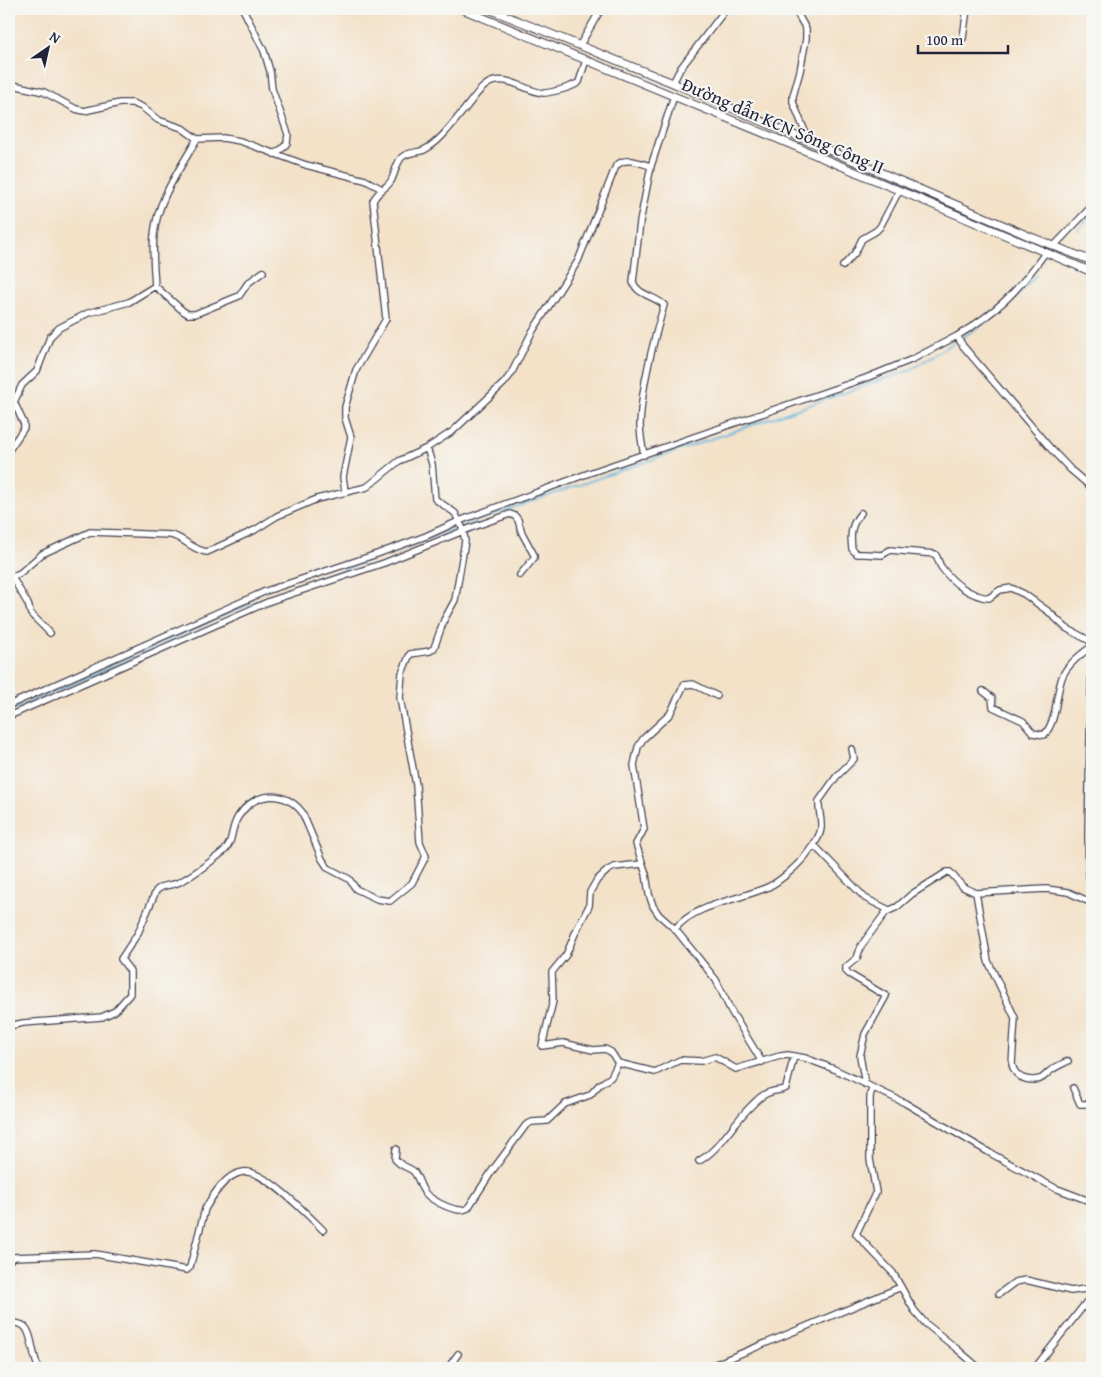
<svg xmlns="http://www.w3.org/2000/svg" width="1101" height="1377" viewBox="0 0 1101 1377" font-family="'Gentium Book Plus',serif">
<style>
.lines{fill:none;stroke-linecap:round;stroke-linejoin:round}
.stream{stroke:#5fb4dc;stroke-width:2}
.minor-casing{stroke:#413f50;stroke-width:8}
.tertiary-casing{stroke:#413f50;stroke-width:9}
.minor{stroke:#fff;stroke-width:5.5}
.tertiary{stroke:#fff;stroke-width:7}
.labels{text-anchor:middle;stroke-width:4;stroke-linejoin:round;paint-order:stroke}
.street-label{font-size:18px;fill:#22223b;stroke:#f6f6f2}
</style>
<rect width="100%" height="100%" fill="#f6f6f2"/>
<filter id="ink" filterUnits="userSpaceOnUse"><feTurbulence type="fractalNoise" baseFrequency=".02" numOctaves="2"/><feDisplacementMap in="SourceGraphic" scale="10" xChannelSelector="R" yChannelSelector="G"/><feConvolveMatrix kernelMatrix="1 2 1 2 8 2 1 2 1" color-interpolation-filters="sRGB"/></filter>
<filter id="wash" filterUnits="userSpaceOnUse"><feTurbulence type="fractalNoise" baseFrequency=".0096" numOctaves="4" result="noise"/><feDisplacementMap in="SourceGraphic" scale="20" xChannelSelector="R" yChannelSelector="G"/><feGaussianBlur stdDeviation="1.12" result="paint"/><feColorMatrix in="noise" values="0 0 0 0 0 0 0 0 0 0 0 0 0 0 0 0 0 1.4 0 .05"/><feComposite in="paint" operator="in"/></filter>
<g filter="url(#wash)">
<rect width="100%" height="100%" fill="#f3e1c8"/>
<g class="lines">
<!-- stream -->
<path class="stream" d="M1078 230 1092 214
M9 711 124 662 237 609 455 528 910 370 1001 313 1036 275"/>
</g>
</g>
<g filter="url(#ink)">
<g class="lines">
<!-- minor casing -->
<g class="minor-casing">
<path id="minor" d="M243 9 264 51 270 71 272 89 288 134 287 143 283 148 274 154
M797 13 806 29V39L800 71 793 96V102L804 129 802 139
M963 38 967 9
M580 45 601 9
M673 83 680 69 726 9
M9 84 44 92 76 109 84 111 120 103H132L142 107 158 120 182 128 197 139 223 138 240 141 306 165 365 180 382 189
M197 139C180 169 157 200 154 235 152 251 154 269 155 286L183 311 188 314H195L239 296 248 283 263 272
M1054 246 1092 206
M1045 253C1018 291 997 312 957 336L963 346 1051 449 1071 470 1092 488
M843 266 855 253 862 239 876 231 880 227 899 191
M9 450 24 428V424L14 402 22 385 37 371 50 337 59 328 88 313 129 302 155 286
M644 455C642 445 640 434 640 424 642 384 653 343 664 305 655 296 637 295 633 282L640 222 651 166 674 96
M345 491 343 477 351 437 345 418V407L356 370 386 319 373 201C378 190 386 189 391 181 395 174 396 163 402 157 408 152 417 153 424 150 441 141 452 124 464 110 472 101 482 83 495 81 513 78 526 91 543 93 550 93 569 88 576 84L579 82 586 60
M861 513C851 524 850 534 852 549L857 554H865L882 555 890 550 935 554C939 558 938 564 942 568 953 583 970 596 989 598L1000 590 1011 588 1024 594 1049 612 1066 628 1092 642
M12 577 28 604 31 614 50 633
M9 578 20 573 42 554 90 532 171 535C184 538 194 551 207 552L255 530 277 516 317 499 367 487 399 461 427 448 453 431 504 383 511 374 532 332 578 261 616 166C626 156 639 163 651 166
M1092 643 1088 834 1089 876 1092 888
M983 691 992 698 993 707 1023 721 1033 733 1044 735C1058 720 1055 693 1063 675 1069 663 1081 654 1091 647
M717 696 693 684 684 685 670 714 643 739 638 747 634 765 644 829 636 844 646 874 649 894 653 906 659 915 675 929 716 980 731 1011 762 1062
M9 705 266 591 377 554 426 536 459 521 592 472 866 378 913 359 957 336
M9 716 270 601 384 563 473 527 510 514 515 516 518 520 522 533 534 555V558L520 575
M814 845 865 898 889 910
M642 864 614 867 608 870 597 880 590 892 589 906 577 929 566 955 552 972 553 1001 542 1046 563 1043 593 1050 605 1049 611 1052 618 1063 655 1072 680 1060 701 1061 715 1057 736 1069 780 1056 788 1055 805 1058 834 1069 905 1103 990 1153 1055 1188 1092 1202
M976 893 988 961 1015 1018 1012 1064C1015 1078 1027 1082 1040 1079 1045 1077 1047 1073 1050 1071 1055 1067 1062 1064 1068 1061
M675 929C695 904 739 900 768 887 781 881 798 865 806 855 812 847 820 838 821 828 822 819 818 810 819 801L836 777 854 759 852 749
M9 1026 23 1023 102 1017 115 1011 130 994V971L121 959 138 933 156 891C162 884 170 886 177 883 192 877 210 862 223 852 234 843 230 829 238 817 254 792 283 789 302 812L322 859 328 868 349 879 356 889 377 899 390 901 412 883 426 856 420 842 416 785 400 698 402 673 410 654 430 651 434 648 444 620 455 600 465 541 463 529 455 513 435 499 432 464 427 448
M865 1084 860 1056 865 1034 886 996 849 974 846 971V967L857 958 861 946 886 912 897 907 912 894 947 872H950L963 887 976 893 1046 889 1068 892 1092 903
M872 1088 870 1097V1159L876 1192 856 1234 893 1273 914 1310 925 1323 957 1349 979 1368
M1073 1088 1080 1104H1092
M396 1149 395 1159C402 1168 410 1167 414 1172 419 1178 420 1187 425 1193 433 1201 458 1215 468 1208L492 1171 526 1125 532 1122 547 1121 565 1104 590 1095 599 1085 611 1077 618 1063
M699 1161C720 1149 732 1125 749 1108 755 1102 763 1093 771 1092 776 1090 781 1091 786 1088L794 1056
M9 1261 13 1257 95 1254 187 1270 190 1267 205 1209C213 1195 226 1174 243 1172 264 1169 308 1215 323 1230
M999 1294 1015 1282 1026 1280 1071 1291 1092 1288
M9 1322C14 1323 20 1323 24 1326 33 1333 32 1358 39 1368
M448 1368 458 1354
M706 1368 901 1287
M1035 1368 1092 1295"/>
</g>
<!-- tertiary casing -->
<g class="tertiary-casing">
<path id="tertiary" d="M462 9 773 137 1092 272
M489 9 673 83 1031 237 1092 261"/>
</g>
<!-- minor -->
<use href="#minor" class="minor"/>
<!-- tertiary -->
<use href="#tertiary" class="tertiary"/>
</g>
</g>
<g class="labels">
<!-- street labels -->
<g class="street-label">
<text transform="translate(783 126) rotate(23)" y="6">Đường dẫn KCN Sông Công II</text>
</g>
</g>
<!-- margin -->
<rect width="1101" height="1377" fill="none" stroke="#f6f6f2" stroke-width="30"/>
<!-- north arrow -->
<g transform="translate(48 48) rotate(34)" stroke="#f6f6f2" stroke-width="4" paint-order="stroke">
<path d="M0-4L9 19L0 12L-9 19Z" fill="#22223b"/>
<text y="-8" font-size="14" font-weight="bold" text-anchor="middle" fill="#22223b">N</text>
</g>
<!-- scale -->
<path d="M918 45v8h90v-8" fill="none" stroke="#22223b" stroke-width="2.5"/>
<text x="926" y="45" font-size="15" fill="#22223b" stroke="#f6f6f2" stroke-width="4" paint-order="stroke">100 m</text>
</svg>
